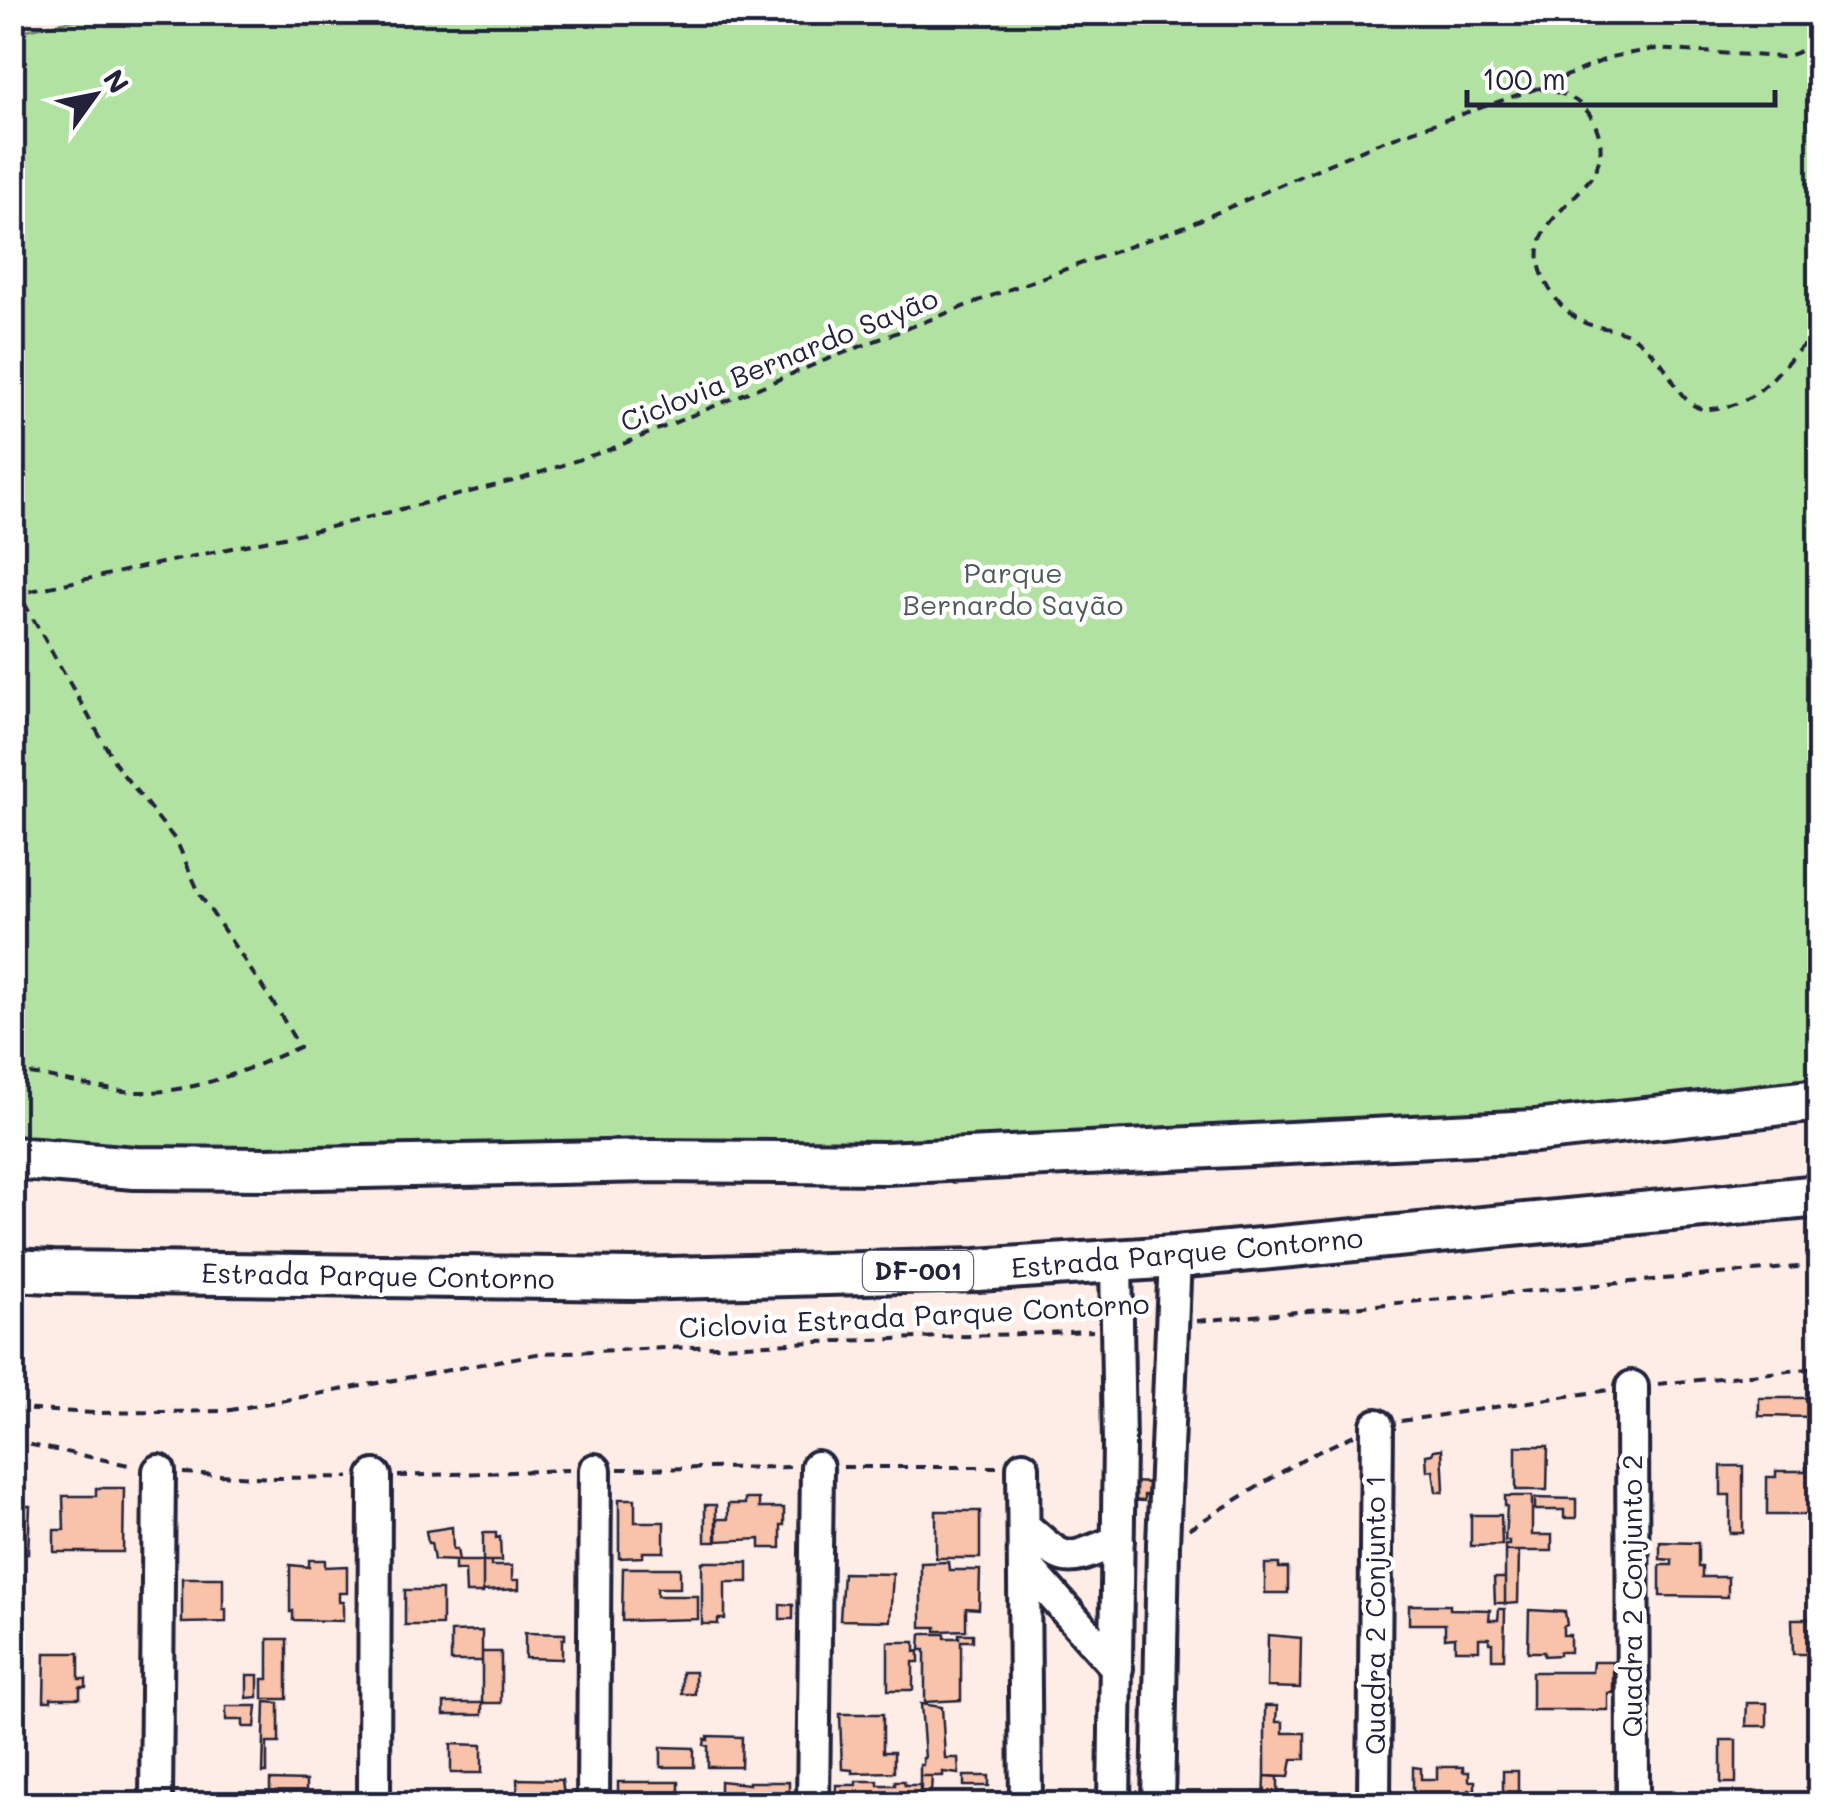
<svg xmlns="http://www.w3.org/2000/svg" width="1832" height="1817" viewBox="0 0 1832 1817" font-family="Mali,sans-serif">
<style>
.green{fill:#b1e2a2;stroke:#6a826e;stroke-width:2.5}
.building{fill:#f8c3aa;stroke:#22223b;stroke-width:2.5}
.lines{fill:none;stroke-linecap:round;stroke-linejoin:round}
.minor-casing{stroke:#22223b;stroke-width:38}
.major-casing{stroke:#22223b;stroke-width:48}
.path{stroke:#22223b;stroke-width:4;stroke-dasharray:10 8;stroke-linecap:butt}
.minor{stroke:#fff;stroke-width:30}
.major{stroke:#fff;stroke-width:40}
.labels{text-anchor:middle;stroke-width:9;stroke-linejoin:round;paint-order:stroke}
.shield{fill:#fff;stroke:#646476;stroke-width:2.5}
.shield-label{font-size:25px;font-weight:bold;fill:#22223b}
.street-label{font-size:28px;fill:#22223b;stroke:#fff}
.park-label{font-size:28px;fill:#4d5c5a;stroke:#fff}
</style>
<rect width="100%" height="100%" fill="#fdede6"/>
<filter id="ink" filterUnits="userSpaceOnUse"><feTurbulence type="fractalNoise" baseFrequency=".01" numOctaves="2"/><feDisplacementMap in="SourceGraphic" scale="20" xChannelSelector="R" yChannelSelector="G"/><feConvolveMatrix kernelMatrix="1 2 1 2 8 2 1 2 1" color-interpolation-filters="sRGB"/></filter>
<g filter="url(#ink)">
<!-- green -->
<path class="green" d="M110 12 1819 13V1092L1183 1157 13 1167 12 33Z"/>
<!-- building -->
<path class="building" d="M1759 1398H1820V1417L1759 1416Z
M1516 1446H1548L1547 1490H1516Z
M1442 1449 1444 1489 1443 1492H1436L1433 1470 1427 1471 1426 1455 1432 1454 1434 1450Z
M1721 1466H1743V1533H1730V1495H1721Z
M1812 1466H1820V1501H1817V1515H1767V1477H1776V1471H1806V1467Z
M1126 1482 1157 1483V1495H1144V1501L1125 1500Z
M96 1488H124L123 1552H54V1530H64L63 1496H96Z
M1505 1496H1532V1535H1552V1551H1505V1545H1509V1541H1505L1507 1506H1505Z
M1535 1498 1576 1499V1518H1564V1510H1535Z
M619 1499H635V1522H664V1552H643V1557L619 1558Z
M745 1499H759V1508H784V1525H781V1548H760V1539L717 1541V1519H728V1504H745Z
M705 1505H716V1542H705Z
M12 1506H30L28 1554 21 1553V1556H12Z
M936 1511H980V1558H936Z
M1471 1515H1501L1502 1545 1471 1546Z
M452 1527 453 1549H457L459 1561 434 1560 431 1543H428L426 1531Z
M483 1533H496V1538L500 1537 501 1561H483Z
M1660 1542 1698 1543V1566H1702V1577H1728V1597L1660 1596V1565H1672V1560L1660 1559Z
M1505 1551H1519L1518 1603 1505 1604Z
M309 1560H325V1567L347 1566V1593H339V1602H343V1621L293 1620V1611L290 1612V1565L309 1567Z
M455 1561H483V1593H466L465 1570H455Z
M483 1561H491V1566H512V1580H519V1589L483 1591Z
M702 1562H748V1582H725V1619H718V1624H702Z
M948 1562 949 1570H980L979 1609 966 1608V1630L942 1631H936V1627H921V1563Z
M1265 1564H1279V1568H1288V1593H1265Z
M623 1568H680V1588H657V1596H698V1619L622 1621Z
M843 1573 893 1574 890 1621 840 1620Z
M182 1578H223V1609H226V1622L182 1623Z
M1494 1578H1505V1603H1495Z
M405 1590H442V1625H405Z
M780 1604 793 1605V1619H780Z
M1409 1605H1450V1609L1490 1610 1489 1620H1498L1499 1609H1505L1504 1659H1492V1643H1489V1638H1479V1650H1455V1637L1445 1638V1624H1409Z
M1529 1610 1565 1612 1567 1625 1563 1627V1635H1570V1652H1559V1655L1544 1656V1652H1528Z
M1792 1619H1820V1654H1793Z
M482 1631V1661H451V1632Z
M525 1633 565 1634V1639H562V1659L525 1658Z
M921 1634H945V1638H959V1634H973V1641H961V1700L925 1702V1650H920Z
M1268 1635 1301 1638 1300 1688 1267 1687Z
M12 1637H19V1674H25V1694H12Z
M268 1639H287V1699H263V1679H268Z
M888 1642H915V1652L919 1651V1662H913V1690H888Z
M482 1652H501V1703H482Z
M45 1653H79V1679H86V1687H80V1698H51V1701H44Z
M1593 1662H1613V1693H1608V1710H1532V1672H1592Z
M682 1672H695V1694H682Z
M247 1675H258V1697L247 1698Z
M265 1702 279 1703V1743H267V1773H263Z
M444 1703H482V1715H444Z
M1747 1703H1767V1726H1746Z
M921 1704 942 1707 945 1758H958L959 1774 943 1772V1776H920V1765H923V1758H925Z
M226 1706H257L255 1727H243V1720H226Z
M1265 1706H1277L1276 1722H1283V1733H1305V1759H1292L1289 1777 1265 1776Z
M840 1714H883V1752H894V1772L852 1773V1770L842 1769Z
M708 1736 742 1737 741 1767H708V1746L704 1745 705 1739 708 1740Z
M1721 1740H1736V1783H1721Z
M451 1744 482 1745V1773H451Z
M661 1747 694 1748V1767H661Z
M1413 1767 1421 1768V1779H1437V1767H1463V1772H1469V1781H1475V1790H1469V1804H1413V1798H1417L1418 1794 1413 1791Z
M1503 1771H1518V1804H1503Z
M920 1776H932L931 1792H920Z
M964 1776H989V1786H964Z
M1265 1776 1278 1777V1804H1264Z
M517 1779 562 1780 565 1804H518Z
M270 1780 306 1781V1804H276V1794H270Z
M720 1781 749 1784V1782H789V1804H717H720Z
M856 1781H878V1785H895V1781H904L905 1785H921L920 1804H833V1799H836V1785H856Z
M618 1782H679V1804H632V1801H618Z"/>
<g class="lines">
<!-- minor casing -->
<g class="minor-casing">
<path id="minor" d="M1632 1387 1633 1804
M1023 1467 1026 1804
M1024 1526C1069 1566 1063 1562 1118 1541
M1024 1563 1117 1668
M156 1804 159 1471
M374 1804 375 1476
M593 1804 595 1470
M813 1804 817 1467
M1114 1804 1119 1444 1116 1261
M1158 1804 1163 1544 1175 1257
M1374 1804 1377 1425"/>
</g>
<!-- major casing -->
<g class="major-casing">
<path id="major" d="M12 1158 135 1168 266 1169 651 1161 885 1163 1535 1131 1820 1100
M12 1270 53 1272 633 1279 977 1270 1175 1257 1820 1196"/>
</g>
<!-- path -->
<path class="path" d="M12 15 29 12
M1538 88C1562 92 1583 99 1594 122 1626 189 1531 204 1539 262 1542 283 1563 314 1583 322 1599 330 1618 327 1634 337 1643 344 1655 355 1662 364 1673 378 1682 404 1702 409 1707 410 1719 408 1725 407 1769 398 1785 355 1820 332
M12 595 330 527 521 479 611 449 823 361 999 293 1186 226 1375 144 1538 88 1611 57 1653 49 1782 57C1800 53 1811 47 1820 29
M12 1072C53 1075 94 1090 135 1092 193 1094 247 1070 299 1047L278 1010 200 895 177 842 118 768 19 594
M1197 1321 1820 1265
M1658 1384 1820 1368
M12 1409 95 1413 225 1411 542 1353 1093 1331
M1401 1421 1609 1390
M12 1441 134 1466
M843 1467H999
M618 1469 794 1467
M183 1473 274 1478 349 1477
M398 1476 569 1470
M1189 1529 1303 1459 1354 1435"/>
<!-- minor -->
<use href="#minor" class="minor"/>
<!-- major -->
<use href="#major" class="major"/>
</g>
</g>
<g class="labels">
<!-- shield labels -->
<rect class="shield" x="863" y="1251" width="110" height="40" rx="8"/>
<g class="shield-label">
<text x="918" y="1280">DF-001</text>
</g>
<!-- street labels -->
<g class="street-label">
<text transform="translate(779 360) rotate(-22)" y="10">Ciclovia Bernardo Sayão</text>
<text transform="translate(1187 1253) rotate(-5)" y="10">Estrada Parque Contorno</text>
<text transform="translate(378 1276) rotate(1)" y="10">Estrada Parque Contorno</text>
<text transform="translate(914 1316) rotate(-3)" y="10">Ciclovia Estrada Parque Contorno</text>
<text transform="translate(1632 1596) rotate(-90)" y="10">Quadra 2 Conjunto 2</text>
<text transform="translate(1375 1615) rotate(-90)" y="10">Quadra 2 Conjunto 1</text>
</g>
<!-- park labels -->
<g class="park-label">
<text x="1013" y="583">Parque<tspan x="1013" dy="32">Bernardo Sayão</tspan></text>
</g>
</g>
<!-- margin -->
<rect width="1832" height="1817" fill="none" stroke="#fff" stroke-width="50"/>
<rect x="25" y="25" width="1782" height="1767" fill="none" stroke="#22223b" stroke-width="4" filter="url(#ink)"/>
<!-- north arrow -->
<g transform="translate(95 95) rotate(57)" stroke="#ffffff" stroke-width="8" paint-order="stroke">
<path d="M0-8L18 38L0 25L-18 38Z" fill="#22223b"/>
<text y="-15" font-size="28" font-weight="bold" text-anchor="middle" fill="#22223b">N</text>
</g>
<!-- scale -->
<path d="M1467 90v15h308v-15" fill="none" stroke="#22223b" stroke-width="5"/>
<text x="1482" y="90" font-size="30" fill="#22223b" stroke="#ffffff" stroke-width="8" paint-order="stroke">100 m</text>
</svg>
